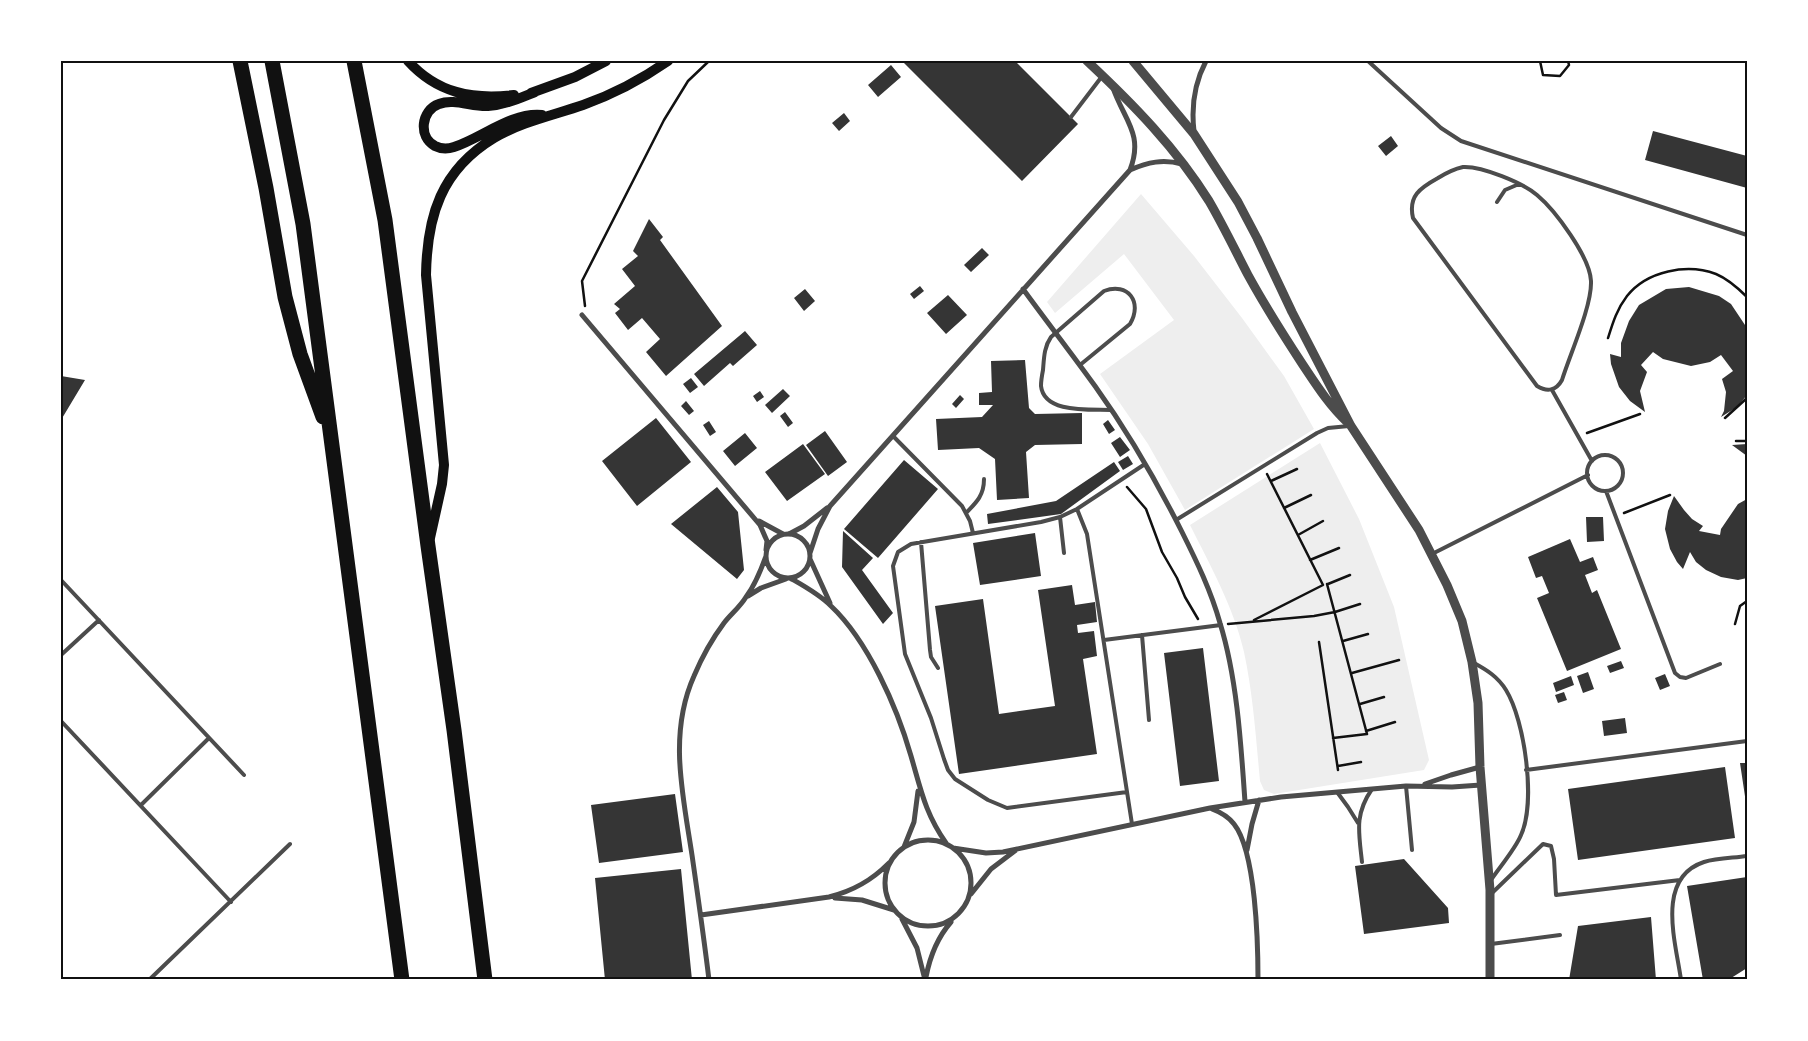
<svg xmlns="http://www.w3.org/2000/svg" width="1808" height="1041" viewBox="0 0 1808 1041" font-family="'IBM Plex Serif',serif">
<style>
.green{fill:#eee}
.building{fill:#353535}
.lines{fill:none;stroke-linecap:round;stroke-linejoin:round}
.path{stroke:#111;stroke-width:2.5}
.service{stroke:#4c4c4c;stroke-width:4}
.minor{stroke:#4c4c4c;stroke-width:5}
.tertiary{stroke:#4c4c4c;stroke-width:9}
.secondary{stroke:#111;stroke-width:10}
.motorway{stroke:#111;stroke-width:15}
.neatline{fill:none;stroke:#111;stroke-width:2}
</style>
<rect width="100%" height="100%" fill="#fff"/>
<!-- green -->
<path class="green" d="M1141 194 1194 256 1242 318 1284 376 1314 429 1185 510 1148 444 1100 374 1174 320 1124 254 1055 313 1047 302Z
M1320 443 1359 519 1394 607 1429 760 1424 770 1274 794 1264 790 1260 781C1256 738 1253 694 1244 652 1234 608 1210 565 1190 525Z"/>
<!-- building -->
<path class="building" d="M902 61H1015L1078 124 1022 181Z
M891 65 901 77 878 97 868 85Z
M844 113 850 121 839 131 832 123Z
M1653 131 1747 156V188L1645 160Z
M1391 136 1398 146 1386 156 1378 146Z
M649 219 663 237 660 240 722 326 666 376 646 352 660 339 642 318 628 330 615 313 620 309 614 304 635 286 622 269 638 256 633 251Z
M982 248 989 255 971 272 964 265Z
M920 286 924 291 914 299 910 294Z
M1689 287 1719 296 1731 304 1747 328V395L1737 407 1721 417 1724 411 1726 392 1722 379 1733 371 1721 355 1710 362 1691 366 1663 359 1653 352 1641 365 1647 372 1640 391 1645 412 1630 401 1619 387 1611 364 1610 354 1621 357V343L1629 321 1639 305 1666 289Z
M805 289 815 301 804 311 794 298Z
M948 295 967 315 946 334 927 313Z
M745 331 757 345 733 366 730 363 704 386 694 374Z
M1025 360 1029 408 1035 414 1082 413V444L1035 445 1026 452 1029 498 997 500 995 459 979 448 938 450 936 419 982 417 993 405H979V393L992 392 991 361Z
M61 376 85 380 61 420Z
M691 378 698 387 690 393 683 384Z
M783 389 790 396 772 413 765 405Z
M760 391 764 397 757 402 753 396Z
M960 395 964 399 956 408 952 404Z
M686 401 694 411 689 415 681 406Z
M785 412 793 423 788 427 780 416Z
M656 418 691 462 637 506 602 461Z
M1108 420 1115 430 1109 434 1103 424Z
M709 421 716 432 710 436 703 425Z
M825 431 847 462 828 476 806 445Z
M745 433 757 448 735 466 723 451Z
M1120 437 1130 450 1120 457 1111 443Z
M803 444 825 474 787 501 765 472Z
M1747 444V456L1732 445Z
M1128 456 1133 464 1123 470 1118 462Z
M904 460 938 489 878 558 844 529Z
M1114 462 1120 471 1061 514 988 524 987 514 1056 501Z
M717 487 738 512 744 570 737 579 671 524Z
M1674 496 1684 510 1692 519 1703 526 1699 531 1720 535 1721 529 1738 504 1747 499V578L1738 580 1721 577 1706 570 1696 562 1690 552 1683 569 1677 562 1670 549 1665 529 1668 511Z
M1586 517H1603L1604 541 1587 542Z
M843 531 873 558 862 570 893 613 883 624 842 567Z
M1035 533 1041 576 980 585 973 543Z
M1570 539 1580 562 1593 557 1598 570 1585 575 1592 593 1597 590 1621 649 1567 671 1537 598 1549 593 1542 576 1536 578 1528 557Z
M1072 585 1075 605 1095 602 1097 622 1077 625 1078 633 1094 631 1097 656 1083 659 1097 754 959 774 935 606 983 599 999 714 1055 706 1038 590Z
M1203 648 1219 781 1180 786 1164 653Z
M1621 661 1624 668 1610 673 1607 666Z
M1588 672 1594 689 1583 693 1577 676Z
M1665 674 1670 686 1660 690 1655 678Z
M1571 676 1574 685 1556 692 1553 683Z
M1564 692 1567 700 1558 703 1555 695Z
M1625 718 1627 733 1604 736 1602 721Z
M1740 763H1747V803H1746Z
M1725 767 1735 838 1578 860 1568 789Z
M675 794 683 852 599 863 591 805Z
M1404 859 1448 908 1449 923 1364 934 1355 866Z
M681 869 692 980H605L595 878Z
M1747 877V968L1728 980H1703L1687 886Z
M1651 917 1656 980H1569L1578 926Z"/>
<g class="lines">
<!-- path -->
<path class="path" d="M1540 61 1543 75 1560 76 1569 65 1568 61
M585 306 582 281 664 120 688 81 709 61
M1608 338C1613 322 1617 309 1627 296 1647 271 1687 263 1716 274 1728 279 1738 288 1747 297
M1725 418 1747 398
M1587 433 1640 414
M1736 441H1747
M1267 474 1323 585
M1271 481 1297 469
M1127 487 1146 509 1162 552 1177 578 1185 597 1198 619
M1284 508 1311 495
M1624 513 1670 495
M1298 535 1323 521
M1310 560 1339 548
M1327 584 1367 734 1333 738
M1328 584 1350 575
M1254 620 1323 585
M1228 624 1314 616 1335 612 1360 604
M1735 624 1740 606 1747 601
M1343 641 1368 634
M1319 642 1338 770
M1352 673 1399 660
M1360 704 1384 697
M1366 731 1395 722
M1338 766 1361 762"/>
<!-- service -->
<path class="service" d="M1368 61 1441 128 1461 141 1747 235
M1071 117 1103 75
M1463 167C1482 166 1523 183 1537 195 1555 210 1590 257 1591 281 1592 306 1570 354 1562 380 1556 391 1547 392 1537 386L1413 218C1408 196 1420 188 1438 178 1446 173 1454 169 1463 167Z
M1497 202 1505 190 1519 184
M1080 365 1130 324C1143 302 1128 282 1104 291L1051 337C1044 347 1044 358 1043 370 1042 375 1041 381 1041 386 1044 414 1091 409 1111 410
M1552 390 1592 461
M893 436 962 506 970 521 973 533
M1587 473a18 18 0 1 1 36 0a18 18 0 1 1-36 0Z
M1606 491 1675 673 1680 677 1686 678 1720 664
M1077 509 1087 534 1089 547 1132 824
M966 513C977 502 984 495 984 479
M1060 517 1064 553
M1176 520 1317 433 1328 428 1349 426
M921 542 930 650 931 657 938 668
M1432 554 1588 475
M61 580 244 775
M1142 635 1149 720
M1104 640 1221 625
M61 655 99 620
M1474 663C1487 670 1498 677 1506 690 1525 721 1536 802 1521 835 1516 848 1499 868 1491 880
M61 721 231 902
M1526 770 1747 741
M1406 786 1412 850
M1127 792 1007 808 988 800 955 779 948 770 944 759 931 718 905 654 893 566 898 552 911 544 1041 522 1060 517 1077 509 1145 464
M1337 792 1348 807 1358 823
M141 805 209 738
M1362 862C1359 833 1354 815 1372 789
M1491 894 1543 844 1551 846 1554 859 1556 895 1680 880
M1491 944 1560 935
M149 980 290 844
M1681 980C1676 943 1655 878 1704 862 1717 858 1733 858 1747 856"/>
<!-- minor -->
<path class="minor" d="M1194 131C1191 106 1194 84 1206 61
M1130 170C1148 162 1163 159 1182 164
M1023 289C1047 322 1072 354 1095 386 1128 432 1157 482 1182 532 1197 562 1211 591 1220 623 1237 678 1241 744 1245 802
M582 315 760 525 767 541 766 550
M759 521 783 534
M766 556a22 22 0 1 1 44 0a22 22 0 1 1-44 0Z
M789 534 804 526 827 508
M810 553 818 529 830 506 1130 170C1144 134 1124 120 1113 88
M810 559 830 603
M790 578C804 586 819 594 831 606 868 641 897 707 911 756 921 790 925 813 946 843
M748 596 761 588 786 579
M1425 784 1451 775 1480 767
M1212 809C1220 812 1228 816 1234 824 1256 852 1258 943 1258 980
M885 883a43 43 0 1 1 86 0a43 43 0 1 1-86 0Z
M904 847 914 822 918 791
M953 848 986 853 1003 852 1210 808 1281 797 1406 786 1452 787 1481 785
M1247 850 1252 824 1259 800
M971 894 991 869 1016 850
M835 898 862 900 894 910
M701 915 829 897C853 891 871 881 889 863
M902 919 917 948 925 980
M926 977C930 956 937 938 951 922
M709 980C704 938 698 897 692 855 683 795 668 734 694 676 702 657 712 639 724 623 731 614 740 607 746 597 755 585 761 570 766 556"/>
<!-- tertiary -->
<path class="tertiary" d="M1087 61C1133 104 1176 148 1209 201 1223 225 1235 250 1248 275 1265 306 1284 336 1303 365 1317 386 1329 405 1347 422
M1133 61 1194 134 1238 202 1257 238 1292 312 1351 426 1419 530 1447 585 1462 621 1472 662 1478 703 1480 767 1490 890V980"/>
<!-- secondary -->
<path class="secondary" d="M408 61C437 93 472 100 514 95
M535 92C520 98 505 105 488 106 472 107 454 98 439 104 421 110 418 137 435 146 441 149 448 149 454 147 482 138 511 112 542 115
M531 93 575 77 606 61
M430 538 442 484 444 465 426 275C427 216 441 170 494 138 521 122 554 115 583 105 614 94 642 79 668 61"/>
<!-- motorway -->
<path class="motorway" d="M240 61 266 188 285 297 300 354 323 417
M272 61 303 224 402 980
M354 61 385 220 428 546 454 730 485 980"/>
</g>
<!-- border -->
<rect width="1808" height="1041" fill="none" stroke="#ffffff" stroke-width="125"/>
<rect x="62" y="62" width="1684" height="916" class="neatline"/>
</svg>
